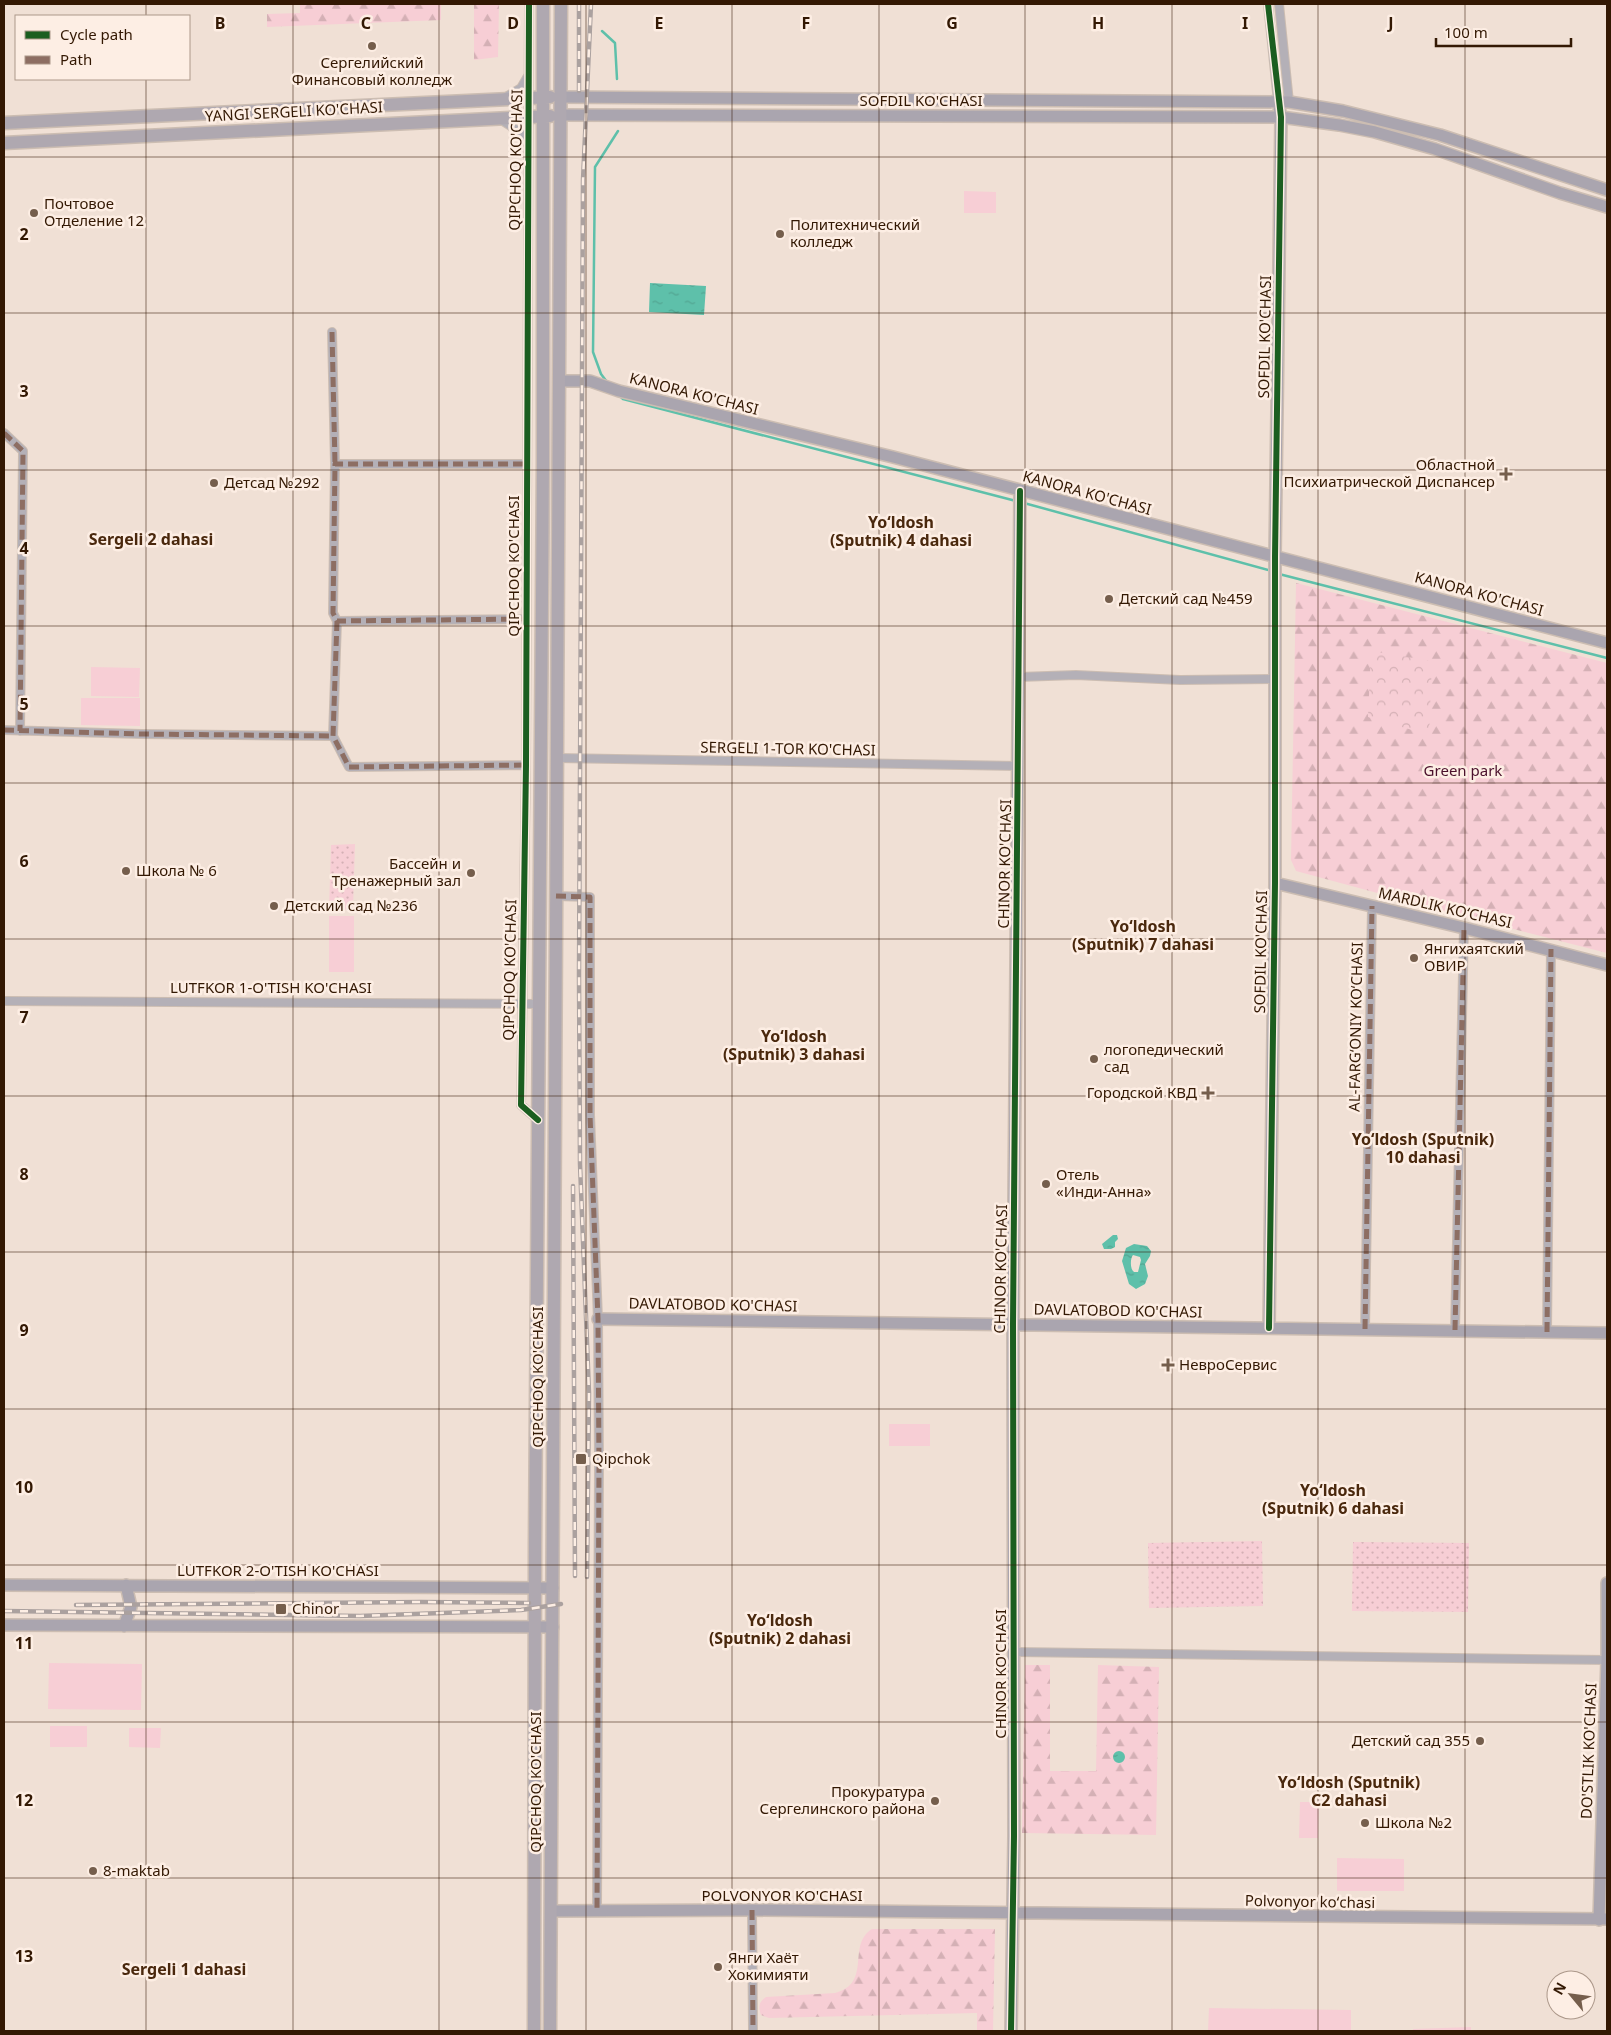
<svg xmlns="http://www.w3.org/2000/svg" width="1611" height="2035" viewBox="0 0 1611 2035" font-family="'Noto Sans',sans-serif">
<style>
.grass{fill:url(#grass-dots)}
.forest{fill:url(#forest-firs)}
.park{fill:url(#park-crowns)}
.pitch{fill:#f7ced5}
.water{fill:url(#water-ripples);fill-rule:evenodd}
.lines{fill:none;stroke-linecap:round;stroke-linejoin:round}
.stream{stroke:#5ec0aa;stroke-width:2.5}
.street-casing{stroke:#ccbdb2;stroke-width:10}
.secondary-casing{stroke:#ccbdb2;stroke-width:14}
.primary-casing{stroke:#ccbdb2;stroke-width:15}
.street{stroke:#b4b0b7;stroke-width:8}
.secondary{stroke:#aaa5af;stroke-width:11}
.primary{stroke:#afa8b0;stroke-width:12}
.rail-casing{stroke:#aba19f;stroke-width:4.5}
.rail{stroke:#fdeee4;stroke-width:2.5;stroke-dasharray:8;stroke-linecap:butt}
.quiet{stroke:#8d6e63;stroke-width:5;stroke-dasharray:10 5;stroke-linecap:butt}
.cycleway-casing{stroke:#fdeee4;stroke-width:9}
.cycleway{stroke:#1b5e20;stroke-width:6}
.grid{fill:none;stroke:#331803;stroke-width:1;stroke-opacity:0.55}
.poi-dot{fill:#755e4c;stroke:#fdeee4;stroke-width:2}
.labels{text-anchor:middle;stroke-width:5;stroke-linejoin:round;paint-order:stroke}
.poi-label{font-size:15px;fill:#331803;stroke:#fdeee4;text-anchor:start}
.street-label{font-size:15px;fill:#331803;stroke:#fdeee4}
.park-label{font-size:15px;fill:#4b102c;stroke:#fdeee4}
.neighbourhood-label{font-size:16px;font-weight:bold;fill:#4a280d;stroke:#fdeee4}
.grid-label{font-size:16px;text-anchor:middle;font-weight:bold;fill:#331803;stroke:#fdeee4;stroke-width:5;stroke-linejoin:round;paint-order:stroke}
</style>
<defs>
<pattern id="grass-dots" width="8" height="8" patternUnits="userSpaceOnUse" patternTransform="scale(1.25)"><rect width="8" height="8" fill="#f7ced5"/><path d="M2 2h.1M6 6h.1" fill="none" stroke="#d4b0b5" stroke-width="1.8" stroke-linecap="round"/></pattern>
<pattern id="forest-firs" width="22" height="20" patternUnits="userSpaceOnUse" patternTransform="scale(1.25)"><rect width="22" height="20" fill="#f7ced5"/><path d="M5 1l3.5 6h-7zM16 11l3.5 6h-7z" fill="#d4b0b5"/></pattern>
<pattern id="park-crowns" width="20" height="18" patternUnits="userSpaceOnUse" patternTransform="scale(1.25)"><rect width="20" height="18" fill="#f7ced5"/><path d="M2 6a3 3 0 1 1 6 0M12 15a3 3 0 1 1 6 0" fill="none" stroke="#d4b0b5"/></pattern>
<pattern id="water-ripples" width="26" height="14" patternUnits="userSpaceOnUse" patternTransform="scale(1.25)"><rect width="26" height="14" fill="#5ec0aa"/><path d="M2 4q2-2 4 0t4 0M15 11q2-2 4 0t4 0" fill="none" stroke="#52a491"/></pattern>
</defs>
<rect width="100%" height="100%" fill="#f0e0d5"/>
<!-- grass -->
<path class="grass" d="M355 844 353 909 329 910 331 845Z
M1262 1541 1263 1606 1149 1608 1148 1543Z
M1353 1542 1469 1543 1468 1612 1352 1611Z"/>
<!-- forest -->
<path class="forest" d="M300 4H441V20L267 27V14L300 13Z
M474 4H499L498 57 474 60Z
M1296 583 1607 663V953L1455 914 1296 871 1291 860Z
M1025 1665H1050V1771H1096L1098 1665 1159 1667 1156 1835 1022 1833Z
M872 1929H995L993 2031H977V2013L769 2018 761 2015C758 2006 759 2002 766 1997L835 1993C873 1983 846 1945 872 1929Z"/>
<!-- park -->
<path class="park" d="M1371 651 1432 661 1429 735 1368 717Z"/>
<!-- pitch -->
<path class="pitch" d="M964 191 996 192V213H964Z
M91 667 140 668 139 697 91 696Z
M81 698H140V726L81 725Z
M329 916H354V972H329Z
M889 1424H930V1446H889Z
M49 1663 142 1664 141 1710 48 1709Z
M50 1726H87V1747H50Z
M129 1728H161L160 1748 129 1747Z
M1300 1802H1319L1318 1838H1299Z
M1337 1858 1404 1859V1891H1337Z
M1209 2008 1351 2010V2031H1208Z
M1471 2027V2031H1413V2029Z"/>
<!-- water -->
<path class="water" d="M650 283 706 286 704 315 649 312Z
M1113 1235H1117L1118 1239 1115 1242V1247L1111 1249H1104L1102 1244Z
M1134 1244 1147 1246 1151 1251 1150 1256 1145 1264 1148 1276 1145 1284 1136 1289 1129 1284 1122 1261 1126 1248ZM1133 1255 1140 1257 1141 1260 1138 1272H1134C1130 1269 1130 1259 1133 1255Z
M1113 1757a6 6 0 1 1 12 0a6 6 0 1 1-12 0Z"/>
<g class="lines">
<!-- stream -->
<path class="stream" d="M602 31 615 43 617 79
M607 382 601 374 593 352 595 167 618 131
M619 395 623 399 1016 501
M1024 503 1272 571
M1279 574 1607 658"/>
<!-- street casing -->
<g class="street-casing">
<path id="street" d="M529 4 526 765 521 1105 538 1120
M1268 4 1278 102
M1279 4 1289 102
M506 97 521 88 528 76
M503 121 520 132 527 142
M332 332 335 464
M4 433 23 451 20 731
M526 619 337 621 333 613 335 464H527
M337 621 333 736 349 767 526 765
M1019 677 1076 675 1180 680 1274 679
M4 730 141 734 333 736
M557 758 1019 766
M556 896 590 897V1115L598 1319 599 1464 597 1911
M4 1001 539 1004
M1365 1329 1372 906
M1455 1330 1464 928
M1547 1332 1551 949
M1014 1652 1607 1660
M752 1910 753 2031"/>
</g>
<!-- secondary casing -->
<g class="secondary-casing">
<path id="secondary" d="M560 97 1289 102 1343 111 1440 135 1607 190
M560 115 1281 117 1339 125 1375 132 1435 149 1560 193 1607 207
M559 381H590L619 391 893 457 1607 643
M1275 883 1464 928 1607 965
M598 1319 1607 1333
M1269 1328 1275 883V557L1281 117 1278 102
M4 1585 553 1588
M4 1625 553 1627
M124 1626 131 1607 126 1585
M551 1911 752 1910 1607 1919
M1599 1920 1607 1660V1583
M1011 2031 1014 1836 1013 1324 1020 491"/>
</g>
<!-- primary casing -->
<g class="primary-casing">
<path id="primary" d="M4 123 550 97
M4 143 550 116
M534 2031 535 1545 543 463V4
M550 2031 561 4"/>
</g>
<!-- street -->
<use href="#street" class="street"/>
<!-- secondary -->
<use href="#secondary" class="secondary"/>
<!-- primary -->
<use href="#primary" class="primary"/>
<!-- rail casing -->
<g class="rail-casing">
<path id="rail" d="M579 91V4
M573 1186 575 1576
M587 1577 589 1393 580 1164 579 975 583 180 591 4
M76 1605 421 1602 529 1603
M4 1611 360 1616 521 1610 561 1604"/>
</g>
<!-- rail -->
<use href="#rail" class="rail"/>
<!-- quiet -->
<path class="quiet" d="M332 332 335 464
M4 433 23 451 20 731
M526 619 337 621 333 613 335 464H527
M337 621 333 736 349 767 526 765
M4 730 141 734 333 736
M556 896 590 897V1115L598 1319 599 1464 597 1911
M1365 1329 1372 906
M1455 1330 1464 928
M1547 1332 1551 949
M1606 1703H1607
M752 1910 753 2031"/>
<!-- cycleway casing -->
<g class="cycleway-casing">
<path id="cycleway" d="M529 4 526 765 521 1105 538 1120
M1268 4 1281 117 1275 557V883L1269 1328
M1011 2031 1014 1836 1013 1324 1020 491"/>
</g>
<!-- cycleway -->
<use href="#cycleway" class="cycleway"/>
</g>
<!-- grid -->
<path class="grid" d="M146 4V16M293 4V2031M439 4V2031M586 4V2031M732 4V2031M879 4V2031M1025 4V2031M1172 4V2031M1318 4V2031M1465 4V2031M146 79V2031M4 157H1607M4 313H1607M4 470H1607M4 626H1607M4 783H1607M4 939H1607M4 1096H1607M4 1252H1607M4 1409H1607M4 1565H1607M4 1722H1607M4 1878H1607"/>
<!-- markers -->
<g class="poi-dot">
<circle cx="372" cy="46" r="5"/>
<circle cx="34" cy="213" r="5"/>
<circle cx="780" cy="234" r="5"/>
<path d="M1503.5 466.5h5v5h5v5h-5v5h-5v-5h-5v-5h5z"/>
<circle cx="214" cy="483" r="5"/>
<circle cx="1109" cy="599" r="5"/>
<circle cx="126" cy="871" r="5"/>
<circle cx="471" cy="873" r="5"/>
<circle cx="274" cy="906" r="5"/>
<circle cx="1414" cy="958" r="5"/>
<circle cx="1094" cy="1059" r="5"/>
<path d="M1205.5 1085.5h5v5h5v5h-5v5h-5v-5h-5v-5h5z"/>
<circle cx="1046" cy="1184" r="5"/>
<path d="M1165.5 1357.5h5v5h5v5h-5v5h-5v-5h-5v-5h5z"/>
<rect x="575" y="1453" width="12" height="12" rx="2.5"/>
<rect x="275" y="1603" width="12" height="12" rx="2.5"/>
<circle cx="1480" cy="1741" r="5"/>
<circle cx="935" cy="1801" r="5"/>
<circle cx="1365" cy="1823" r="5"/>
<circle cx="93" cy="1871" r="5"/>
<circle cx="718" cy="1967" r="5"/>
</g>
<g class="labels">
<!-- poi labels -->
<g class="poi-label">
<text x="372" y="68" text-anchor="middle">Сергелийский<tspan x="372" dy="17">Финансовый колледж</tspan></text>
<text x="44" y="209">Почтовое<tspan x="44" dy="17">Отделение 12</tspan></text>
<text x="790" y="230">Политехнический<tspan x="790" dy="17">колледж</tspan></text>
<text x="1495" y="470" text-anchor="end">Областной<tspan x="1495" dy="17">Психиатрической Диспансер</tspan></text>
<text x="224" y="488">Детсад №292</text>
<text x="1119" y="604">Детский сад №459</text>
<text x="461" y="869" text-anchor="end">Бассейн и<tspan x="461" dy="17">Тренажерный зал</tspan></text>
<text x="136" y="876">Школа № 6</text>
<text x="284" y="911">Детский сад №236</text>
<text x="1424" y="954">Янгихаятский<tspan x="1424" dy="17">ОВИР</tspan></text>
<text x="1104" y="1055">логопедический<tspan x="1104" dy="17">сад</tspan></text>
<text x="1197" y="1098" text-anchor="end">Городской КВД</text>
<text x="1056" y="1180">Отель<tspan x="1056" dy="17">«Инди-Анна»</tspan></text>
<text x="1179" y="1370">НевроСервис</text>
<text x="592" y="1464">Qipchok</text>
<text x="292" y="1614">Chinor</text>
<text x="1470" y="1746" text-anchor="end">Детский сад 355</text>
<text x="925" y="1797" text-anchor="end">Прокуратура<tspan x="925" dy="17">Сергелинского района</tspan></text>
<text x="1375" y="1828">Школа №2</text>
<text x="103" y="1876">8-maktab</text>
<text x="728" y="1963">Янги Хаёт<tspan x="728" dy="17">Хокимияти</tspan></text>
</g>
<!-- street labels -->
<g class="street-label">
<text x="921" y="106">SOFDIL KO'CHASI</text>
<text transform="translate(294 112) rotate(-3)" y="5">YANGI SERGELI KO'CHASI</text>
<text transform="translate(516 160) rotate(-89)" y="5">QIPCHOQ KO'CHASI</text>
<text transform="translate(1265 337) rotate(-89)" y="5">SOFDIL KO'CHASI</text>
<text transform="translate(694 394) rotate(14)" y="5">KANORA KO'CHASI</text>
<text transform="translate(1087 493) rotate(15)" y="5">KANORA KO'CHASI</text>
<text transform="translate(514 566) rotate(-90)" y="5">QIPCHOQ KO'CHASI</text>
<text transform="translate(1479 594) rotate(15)" y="5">KANORA KO'CHASI</text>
<text transform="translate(788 749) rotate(1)" y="5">SERGELI 1-TOR KO'CHASI</text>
<text transform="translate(1005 864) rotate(-89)" y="5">CHINOR KO'CHASI</text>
<text transform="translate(1445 908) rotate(13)" y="5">MARDLIK KO‘CHASI</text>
<text transform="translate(1261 952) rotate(-89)" y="5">SOFDIL KO'CHASI</text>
<text transform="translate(510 970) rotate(-89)" y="5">QIPCHOQ KO'CHASI</text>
<text x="271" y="993">LUTFKOR 1-O'TISH KO'CHASI</text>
<text transform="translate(1356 1027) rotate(-89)" y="5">AL-FARG‘ONIY KO‘CHASI</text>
<text transform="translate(1001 1269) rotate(-89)" y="5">CHINOR KO'CHASI</text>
<text transform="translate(713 1305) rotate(1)" y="5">DAVLATOBOD KO'CHASI</text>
<text transform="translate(1118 1311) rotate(1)" y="5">DAVLATOBOD KO'CHASI</text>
<text transform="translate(538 1377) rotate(-90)" y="5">QIPCHOQ KO'CHASI</text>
<text x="278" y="1576">LUTFKOR 2-O'TISH KO'CHASI</text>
<text transform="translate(1001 1674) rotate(-90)" y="5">CHINOR KO'CHASI</text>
<text transform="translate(1589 1751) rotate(-88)" y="5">DO'STLIK KO'CHASI</text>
<text transform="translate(536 1782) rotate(-90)" y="5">QIPCHOQ KO'CHASI</text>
<text x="782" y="1901">POLVONYOR KO'CHASI</text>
<text transform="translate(1310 1902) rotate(1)" y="5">Polvonyor koʻchasi</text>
</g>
<!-- park labels -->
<g class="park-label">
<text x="1463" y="776">Green park</text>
</g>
<!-- neighbourhood labels -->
<g class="neighbourhood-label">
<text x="901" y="528">Yo‘ldosh<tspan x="901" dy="18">(Sputnik) 4 dahasi</tspan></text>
<text x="151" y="545">Sergeli 2 dahasi</text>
<text x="1143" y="932">Yo‘ldosh<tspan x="1143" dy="18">(Sputnik) 7 dahasi</tspan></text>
<text x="794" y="1042">Yo‘ldosh<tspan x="794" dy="18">(Sputnik) 3 dahasi</tspan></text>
<text x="1423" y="1145">Yo‘ldosh (Sputnik)<tspan x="1423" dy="18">10 dahasi</tspan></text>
<text x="1333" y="1496">Yo‘ldosh<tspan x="1333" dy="18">(Sputnik) 6 dahasi</tspan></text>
<text x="780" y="1626">Yo‘ldosh<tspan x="780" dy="18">(Sputnik) 2 dahasi</tspan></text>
<text x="1349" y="1788">Yo‘ldosh (Sputnik)<tspan x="1349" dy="18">C2 dahasi</tspan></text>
<text x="184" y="1975">Sergeli 1 dahasi</text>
</g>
</g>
<g class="grid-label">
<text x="220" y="29">B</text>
<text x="366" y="29">C</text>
<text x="513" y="29">D</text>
<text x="659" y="29">E</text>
<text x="806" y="29">F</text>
<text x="952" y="29">G</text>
<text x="1098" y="29">H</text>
<text x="1245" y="29">I</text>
<text x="1391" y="29">J</text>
<text x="24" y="240">2</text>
<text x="24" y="397">3</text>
<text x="24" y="554">4</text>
<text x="24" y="710">5</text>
<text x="24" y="867">6</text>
<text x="24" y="1023">7</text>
<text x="24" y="1180">8</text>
<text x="24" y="1336">9</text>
<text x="24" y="1493">10</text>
<text x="24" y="1649">11</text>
<text x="24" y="1806">12</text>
<text x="24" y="1962">13</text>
</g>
<!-- border -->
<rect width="1611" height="2035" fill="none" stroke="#331803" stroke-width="10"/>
<!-- legend -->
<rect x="15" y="15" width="175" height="65" fill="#fdeee4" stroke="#ac988a"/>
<rect x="25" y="31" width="25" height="8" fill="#1b5e20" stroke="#ac988a"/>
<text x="60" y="40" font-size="15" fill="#331803">Cycle path</text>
<rect x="25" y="56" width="25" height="8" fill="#8d6e63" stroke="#ac988a"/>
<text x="60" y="65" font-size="15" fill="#331803">Path</text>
<!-- north arrow -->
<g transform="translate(1571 1995) rotate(299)"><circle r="24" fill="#fdeee4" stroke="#ac988a"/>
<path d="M0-4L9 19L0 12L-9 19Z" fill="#755e4c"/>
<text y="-8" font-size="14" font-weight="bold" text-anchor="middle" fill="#331803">N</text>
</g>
<!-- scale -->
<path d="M1436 38v8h135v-8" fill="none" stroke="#331803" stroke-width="2.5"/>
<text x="1444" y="38" font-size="15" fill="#331803" stroke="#fdeee4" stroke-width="4" paint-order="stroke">100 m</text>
</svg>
